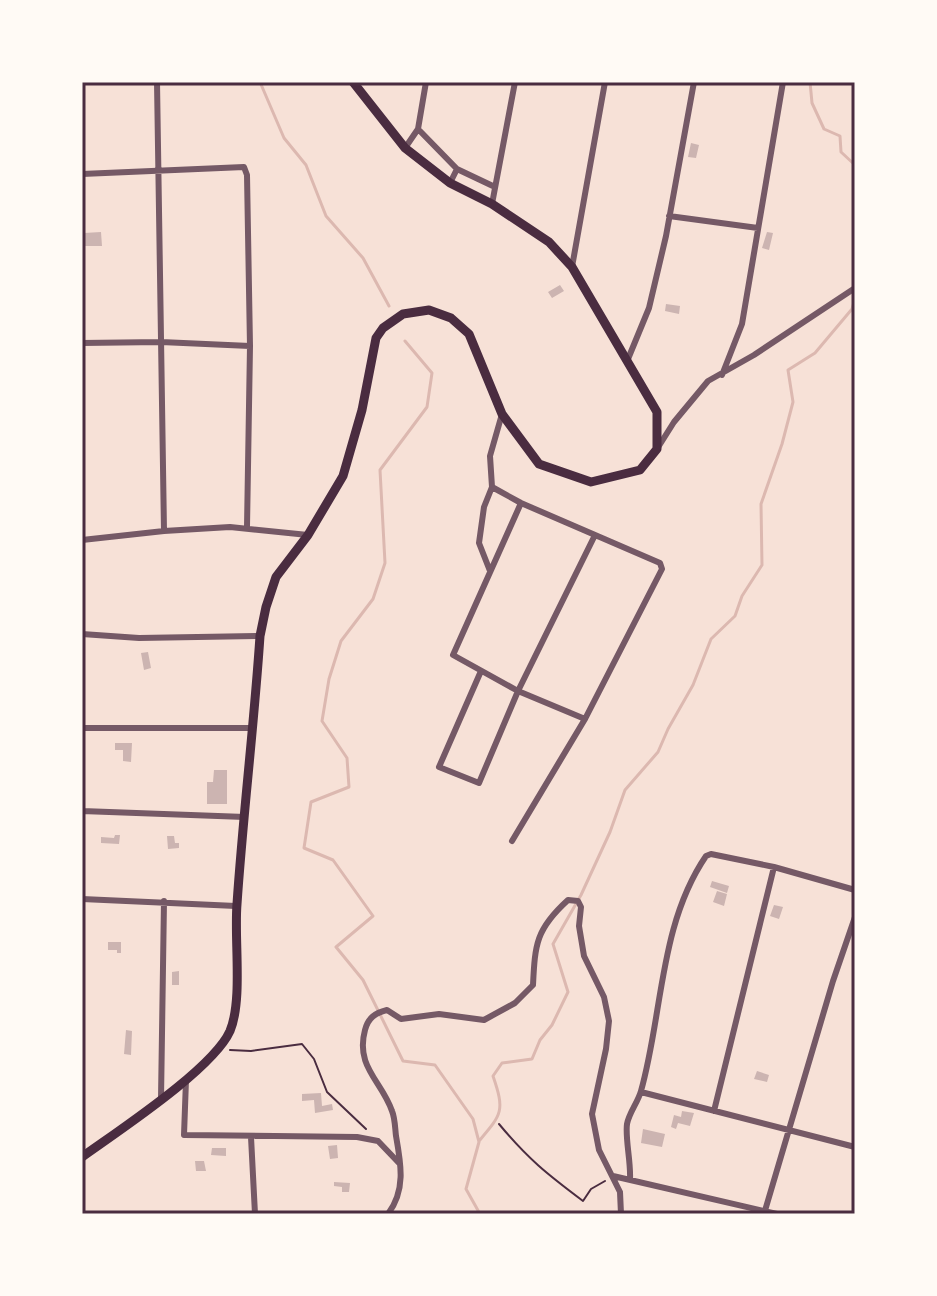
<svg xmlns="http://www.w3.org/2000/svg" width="937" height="1296" viewBox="0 0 937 1296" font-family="'Nunito Sans',sans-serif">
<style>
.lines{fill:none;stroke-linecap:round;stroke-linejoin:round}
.stream{stroke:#dcb8b0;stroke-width:3}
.building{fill:#ccb4b1}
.path{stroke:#4a2c40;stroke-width:2}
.minor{stroke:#755966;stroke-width:6}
.secondary{stroke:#4a2c40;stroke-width:9}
.neatline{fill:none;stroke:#4a2c40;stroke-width:3}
</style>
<rect width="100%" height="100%" fill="#f7e1d7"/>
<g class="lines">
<!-- stream -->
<path class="stream" d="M260 82 284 138 306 165 326 216 363 258 389 306
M810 82 812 103 824 129 840 136 841 152 855 165
M405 341 432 373 427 407 380 470 385 563 373 599 341 641 329 679 322 721 347 758 349 787 311 802 304 848 333 860 373 916 336 947 363 980 403 1061 435 1065 473 1119 479 1142 466 1189 480 1214
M479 1141C502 1114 505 1111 493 1076L502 1063 532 1059 540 1040 552 1025 568 992 553 944 581 895 610 832 625 790 658 752 668 729 693 685 711 639 735 616 742 596 762 565 761 504 782 444 793 402 788 370 815 353 852 309 855 299"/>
</g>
<!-- building -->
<path class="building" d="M691 143 699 145 696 158 688 157Z
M101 232 102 246H85L84 233Z
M767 232 773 233 769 250 762 248Z
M560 285 564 291 552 298 548 292Z
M666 304 680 306 679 314 665 311Z
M148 652 151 668 144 670 141 653Z
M115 743H132L131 762 123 761V750H115Z
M214 770H227V804H207V782H213Z
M115 835H120L119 844 101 843V837L114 838Z
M167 836H174L175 843H179V848L168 849Z
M712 881 729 886 727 893 710 887Z
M717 891 727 894 724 906 713 902Z
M774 905 783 907 779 919 770 916Z
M108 942H121V953H117V950H108Z
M179 971V985H172V972Z
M126 1030 132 1031 131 1055 124 1054Z
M757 1071 769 1075 767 1082 754 1079Z
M321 1093 322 1106 332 1104 333 1110 315 1113 314 1100 302 1101V1094Z
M682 1111 694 1113 690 1126 678 1123 676 1129 671 1127 674 1115 681 1117Z
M643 1129 665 1134 662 1147 641 1143Z
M337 1145 338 1158 330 1159 328 1146Z
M212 1148H226V1156L211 1155Z
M195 1161H204L206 1171H196Z
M334 1182 350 1183 349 1192H342V1187L334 1186Z"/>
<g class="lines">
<!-- path -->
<path class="path" d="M230 1050 251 1051 302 1044 314 1059 327 1092 366 1129
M499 1124C528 1159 547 1174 583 1201L591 1189 605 1181"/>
<!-- minor -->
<path class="minor" d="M157 82 164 531
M418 129 457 169 450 183
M405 148 418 129 426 82
M457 169 495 187
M82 174 244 167 247 175 250 346 247 527
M492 204 515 82
M669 216 758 228
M572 267 605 82
M82 343 161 342 250 346
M628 359 649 308 666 236 694 82
M722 375 742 324 783 82
M502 414 490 456 492 487 521 503 660 563 662 569 585 719 512 841
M657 449 674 422 708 381 754 355 855 288
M521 503 453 655 518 691 585 719
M82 540 164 531 230 527 308 535
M490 571 479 543 484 507 492 487
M82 634 139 638 260 636
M481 671 439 767 479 783 518 691 595 535
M82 728H253
M82 772V824
M82 811 245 817
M82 899 236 906
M186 1080 184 1135 357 1137 378 1141 399 1163
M641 1092 855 1147
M161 1099 164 901
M714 1111 774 867
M251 1137 255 1214
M613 1176 777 1214
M630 1179C631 1162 625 1138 627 1124 629 1113 638 1102 641 1091 663 1013 659 925 706 856L711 854 774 867 855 890
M388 1214C406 1190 401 1164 396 1136 395 1128 395 1118 392 1111 382 1081 355 1067 365 1030 368 1018 375 1013 387 1010L401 1019 439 1014 484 1020 515 1003 533 985C535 944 536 929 568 900L578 901 581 907 579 926 584 956 604 997 609 1021 606 1049 592 1114 599 1150 620 1192 621 1214
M764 1214 833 981 855 917"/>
<!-- secondary -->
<path class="secondary" d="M82 1157C118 1131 213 1069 230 1031 243 1000 234 939 237 904 243 815 254 726 260 636L266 607 276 577 308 535 343 476 362 410 376 338 383 328 403 314 429 310 451 318 469 334 502 414 539 464 591 482 640 470 657 449V412L572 267 549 242 492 204 450 183 405 148 353 82"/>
</g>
<!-- border -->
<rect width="937" height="1296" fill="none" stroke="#fffaf5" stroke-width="168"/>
<rect x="84" y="84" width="769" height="1128" class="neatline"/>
</svg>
